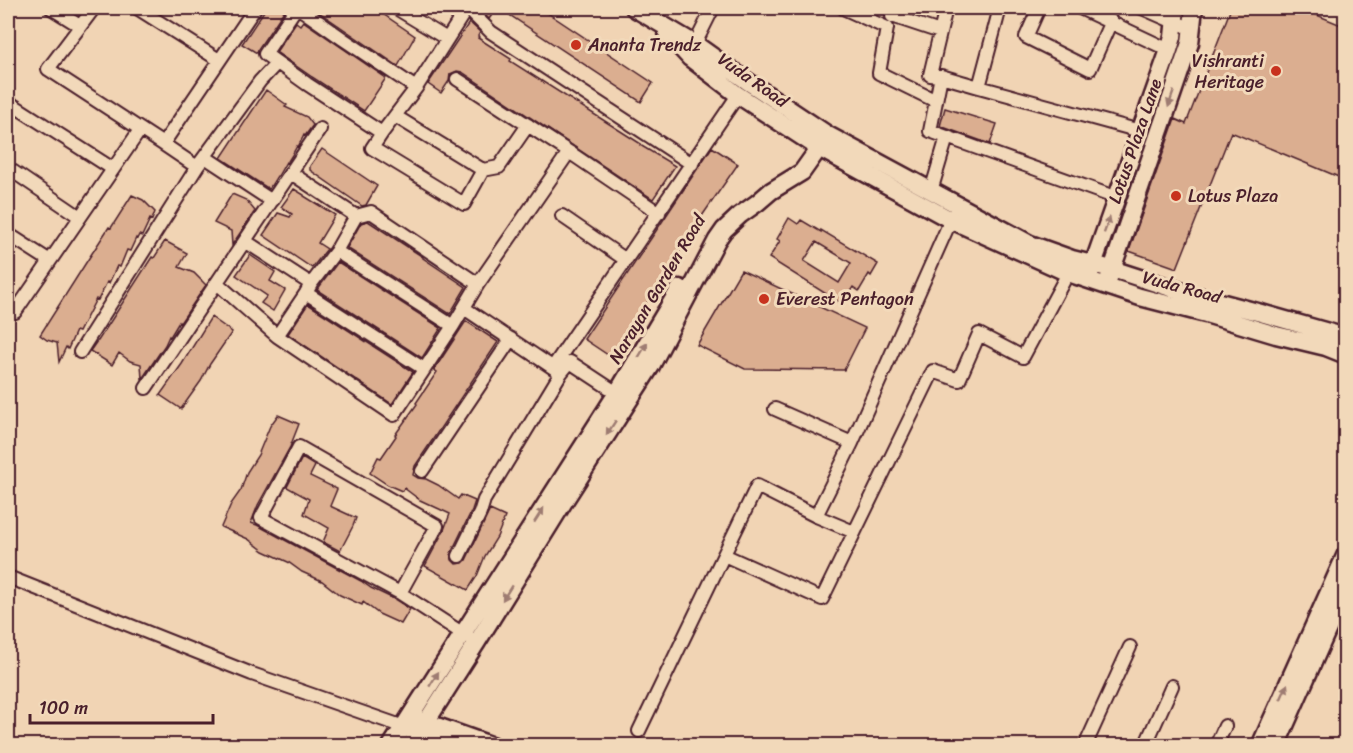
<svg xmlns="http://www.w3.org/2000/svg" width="1353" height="753" viewBox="0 0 1353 753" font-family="Sriracha,sans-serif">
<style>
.building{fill:#dbae90;stroke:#4a1f2b;stroke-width:1.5;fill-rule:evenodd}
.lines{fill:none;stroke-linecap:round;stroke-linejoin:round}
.street-casing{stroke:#4a1f2b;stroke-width:16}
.secondary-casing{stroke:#4a1f2b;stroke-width:21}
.street{stroke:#f2d9ba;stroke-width:12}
.secondary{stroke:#f2d9ba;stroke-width:16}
.oneway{fill:#9e7c72}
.poi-dot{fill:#c8321e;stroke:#f2d9ba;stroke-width:2}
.labels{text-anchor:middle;stroke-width:6;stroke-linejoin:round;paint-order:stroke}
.poi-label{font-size:18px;fill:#4a1f2b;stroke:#f2d9ba;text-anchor:start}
.street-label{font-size:18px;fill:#4a1f2b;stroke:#f2d9ba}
</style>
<rect width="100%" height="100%" fill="#f1d4b4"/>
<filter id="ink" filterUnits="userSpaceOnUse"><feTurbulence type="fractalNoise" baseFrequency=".0167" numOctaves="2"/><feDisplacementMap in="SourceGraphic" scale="12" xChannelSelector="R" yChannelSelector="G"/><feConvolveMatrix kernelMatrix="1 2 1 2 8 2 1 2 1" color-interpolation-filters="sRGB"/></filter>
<g filter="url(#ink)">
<!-- building -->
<path class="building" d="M266 8H286L258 49 257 53 242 44Z
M313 8H374L415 36 398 66Z
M478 8H497L489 19Z
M499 8H540L653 83 641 102Z
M1231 8H1300L1346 27V180L1231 132 1177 268 1129 251 1175 119 1186 124Z
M303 21 386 78 364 111 312 77 276 52 296 22 300 25Z
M468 21 480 32 478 36 479 37 478 38 511 59 510 61 641 144 640 145 675 166 653 199 462 72 457 71 450 74 449 81 441 93 428 84 469 23Z
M266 90 287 105 285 107 307 117 313 125 305 136 304 135 298 147 297 146 292 155 287 163 286 162 278 176H277L269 189 221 158Z
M945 108 997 124 990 144 940 126Z
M712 147 738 164 693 229 673 262H674L633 324 632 323 611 357 584 339Z
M322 149 377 186 366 205 362 206 310 170V166Z
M294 189 304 195V196L335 215 318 243 327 249 312 268 263 235 278 213 290 217 292 214 281 207Z
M232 194 246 200 255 211 232 245 231 231 214 223Z
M132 195 143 200 155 212 152 220 150 219 142 236 139 235 137 239 136 238 130 251 127 250 120 267 117 266 109 283 107 282 98 300 96 299 79 332 76 331 68 349 66 347 59 362 57 343 47 340 40 335 89 258 109 227 111 228Z
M789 218 798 224 801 220 821 232V230L878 264 871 276 869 274 859 291 853 287 842 304 769 258 780 241 777 239ZM816 242 851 263 839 283 804 261Z
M368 221 423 257V258L466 287 450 314 347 248 361 223Z
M165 241 187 253 179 267 194 273 206 285 180 323 179 322 170 337 169 336 165 345 142 379 141 364 130 361 119 353 112 365 90 351 97 341H98L152 257 154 258Z
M250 255 275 272 270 281 285 290 273 311 261 303 267 296 236 275Z
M338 262 441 328 422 358 317 290Z
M741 270 865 328 844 370 745 369 697 345Z
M308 304 413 372 392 404 288 334Z
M211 317 232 332 210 364 201 381 181 409 160 395 182 364Z
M466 321 498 342 415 466 413 475 418 478 426 479 438 485 458 499 461 495 475 501 472 510 451 553 452 560 456 564 463 563 466 560 490 510 505 517 497 537 485 556 477 576 468 590 425 566 444 530 450 514 420 500 404 488 402 491 388 485 370 473 378 457 381 458 396 436 395 435 417 404 416 403 437 372 434 370Z
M278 415 299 424 290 447 258 505 251 523 257 525 361 581 371 588 396 600 410 609 401 624 379 614 363 602 362 605 340 595 322 581 302 572 288 562 264 551 248 539 221 527 231 504 241 490 247 472 258 455 270 426Z
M302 458 315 466 310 476 337 489 330 506 356 518 353 526 340 551 323 542 329 528 304 514 309 499 287 487Z"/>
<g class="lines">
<!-- street casing -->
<g class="street-casing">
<path id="street" d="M51 8 80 26
M94 8 48 69 163 144
M137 8 219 60
M296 8 265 54 307 84 382 133 416 88
M299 8 343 39 416 88 467 8
M396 8 447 39
M467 8 491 32 692 164
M843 8 887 28 879 73 936 101
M1039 8 1026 37 1090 69 1111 21
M1080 8 1169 50
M1142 8 1174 22 1192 28
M892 16 940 32
M695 44 713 8
M941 76 930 75 946 8
M979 87 1000 8
M10 103 113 169
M382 133 372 148 464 204 483 170 395 116
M569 152 659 213
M205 157 272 201
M197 167 260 81 277 63
M8 168 80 217
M483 170 499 167 528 125
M291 173 356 216
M931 191 947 137
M1117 198 930 131 941 76 979 87 1140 131
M562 216 626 260
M8 234 50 261
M245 241 311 284 306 293 277 336 394 415 453 326 478 284 569 152 457 79
M336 251 453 326
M217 283 277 336
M311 284 336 251 356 216 371 212 478 284
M306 293 424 369
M8 307 15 312 140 130
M464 308 561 373 570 362 617 393 621 398
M80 352 197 167 163 144 255 8
M553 367 738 95
M146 388 320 129
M775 409 852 443
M422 471 511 339
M816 516 854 532
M724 555 822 599 933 371 959 380 979 334 1023 357 1068 273 1070 266
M459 556 480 513 484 500 561 373
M8 577 252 674 404 727
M400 593 437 526 299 447 261 518 400 593 468 637
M639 731 757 486 816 516 852 443 953 215
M1085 746 1130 647
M1145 746 1172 686
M1216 746 1225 726"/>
</g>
<!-- secondary casing -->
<g class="secondary-casing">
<path id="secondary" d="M634 8 695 44 747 81 828 135 1030 244 1072 259 1112 269 1186 293 1261 313 1346 337
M667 33 690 58 738 95 819 148 951 220 1068 273 1140 297 1206 314 1276 335 1326 347 1346 355
M1090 273 1169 50 1173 37 1176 8
M1109 278 1190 43 1194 8
M417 719 493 746
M411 729 455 746
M391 746 617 393 680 288
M410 746 426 722 477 642 565 500 651 366 717 240 724 230 740 215 757 203 771 191 802 172 824 141
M1260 746 1346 554
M1276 746 1346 588"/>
</g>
<!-- street -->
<use href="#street" class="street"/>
<!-- secondary -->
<use href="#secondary" class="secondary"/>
</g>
<!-- one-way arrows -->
<defs><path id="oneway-solid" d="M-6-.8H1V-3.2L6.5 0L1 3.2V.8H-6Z" transform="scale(1.5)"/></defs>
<g class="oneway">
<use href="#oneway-solid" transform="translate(1171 99) rotate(109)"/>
<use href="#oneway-solid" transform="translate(1107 225) rotate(-70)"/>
<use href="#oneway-solid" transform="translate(643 350) rotate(-59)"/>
<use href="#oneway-solid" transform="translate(611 428) rotate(123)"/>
<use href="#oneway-solid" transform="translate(539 515) rotate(-57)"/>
<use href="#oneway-solid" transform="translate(507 593) rotate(122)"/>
<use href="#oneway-solid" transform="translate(434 679) rotate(-58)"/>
<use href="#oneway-solid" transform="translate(1284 692) rotate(-66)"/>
</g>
</g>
<!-- markers -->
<g class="poi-dot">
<circle cx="576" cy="45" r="6"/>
<circle cx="1276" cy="71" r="6"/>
<circle cx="1176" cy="196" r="6"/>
<circle cx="764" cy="299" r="6"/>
</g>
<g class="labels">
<!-- poi labels -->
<g class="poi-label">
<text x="588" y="51">Ananta Trendz</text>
<text x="1264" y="67" text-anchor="end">Vishranti<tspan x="1264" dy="21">Heritage</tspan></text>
<text x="1188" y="202">Lotus Plaza</text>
<text x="776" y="305">Everest Pentagon</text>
</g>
<!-- street labels -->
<g class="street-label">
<text transform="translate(753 80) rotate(35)" y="6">Vuda Road</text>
<text transform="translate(1135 141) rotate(-71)" y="6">Lotus Plaza Lane</text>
<text transform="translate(1182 287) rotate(15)" y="6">Vuda Road</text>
<text transform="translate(657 289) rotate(-59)" y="6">Narayan Garden Road</text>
</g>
</g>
<!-- margin -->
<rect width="1353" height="753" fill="none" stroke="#f2d9ba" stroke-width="30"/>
<rect x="15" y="15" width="1323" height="723" fill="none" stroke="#4a1f2b" stroke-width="2" filter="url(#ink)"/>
<!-- scale -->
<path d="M30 714v9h183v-9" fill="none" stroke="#4a1f2b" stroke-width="3"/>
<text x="39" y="714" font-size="18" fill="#4a1f2b" stroke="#f2d9ba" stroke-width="4.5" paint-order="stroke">100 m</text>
</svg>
